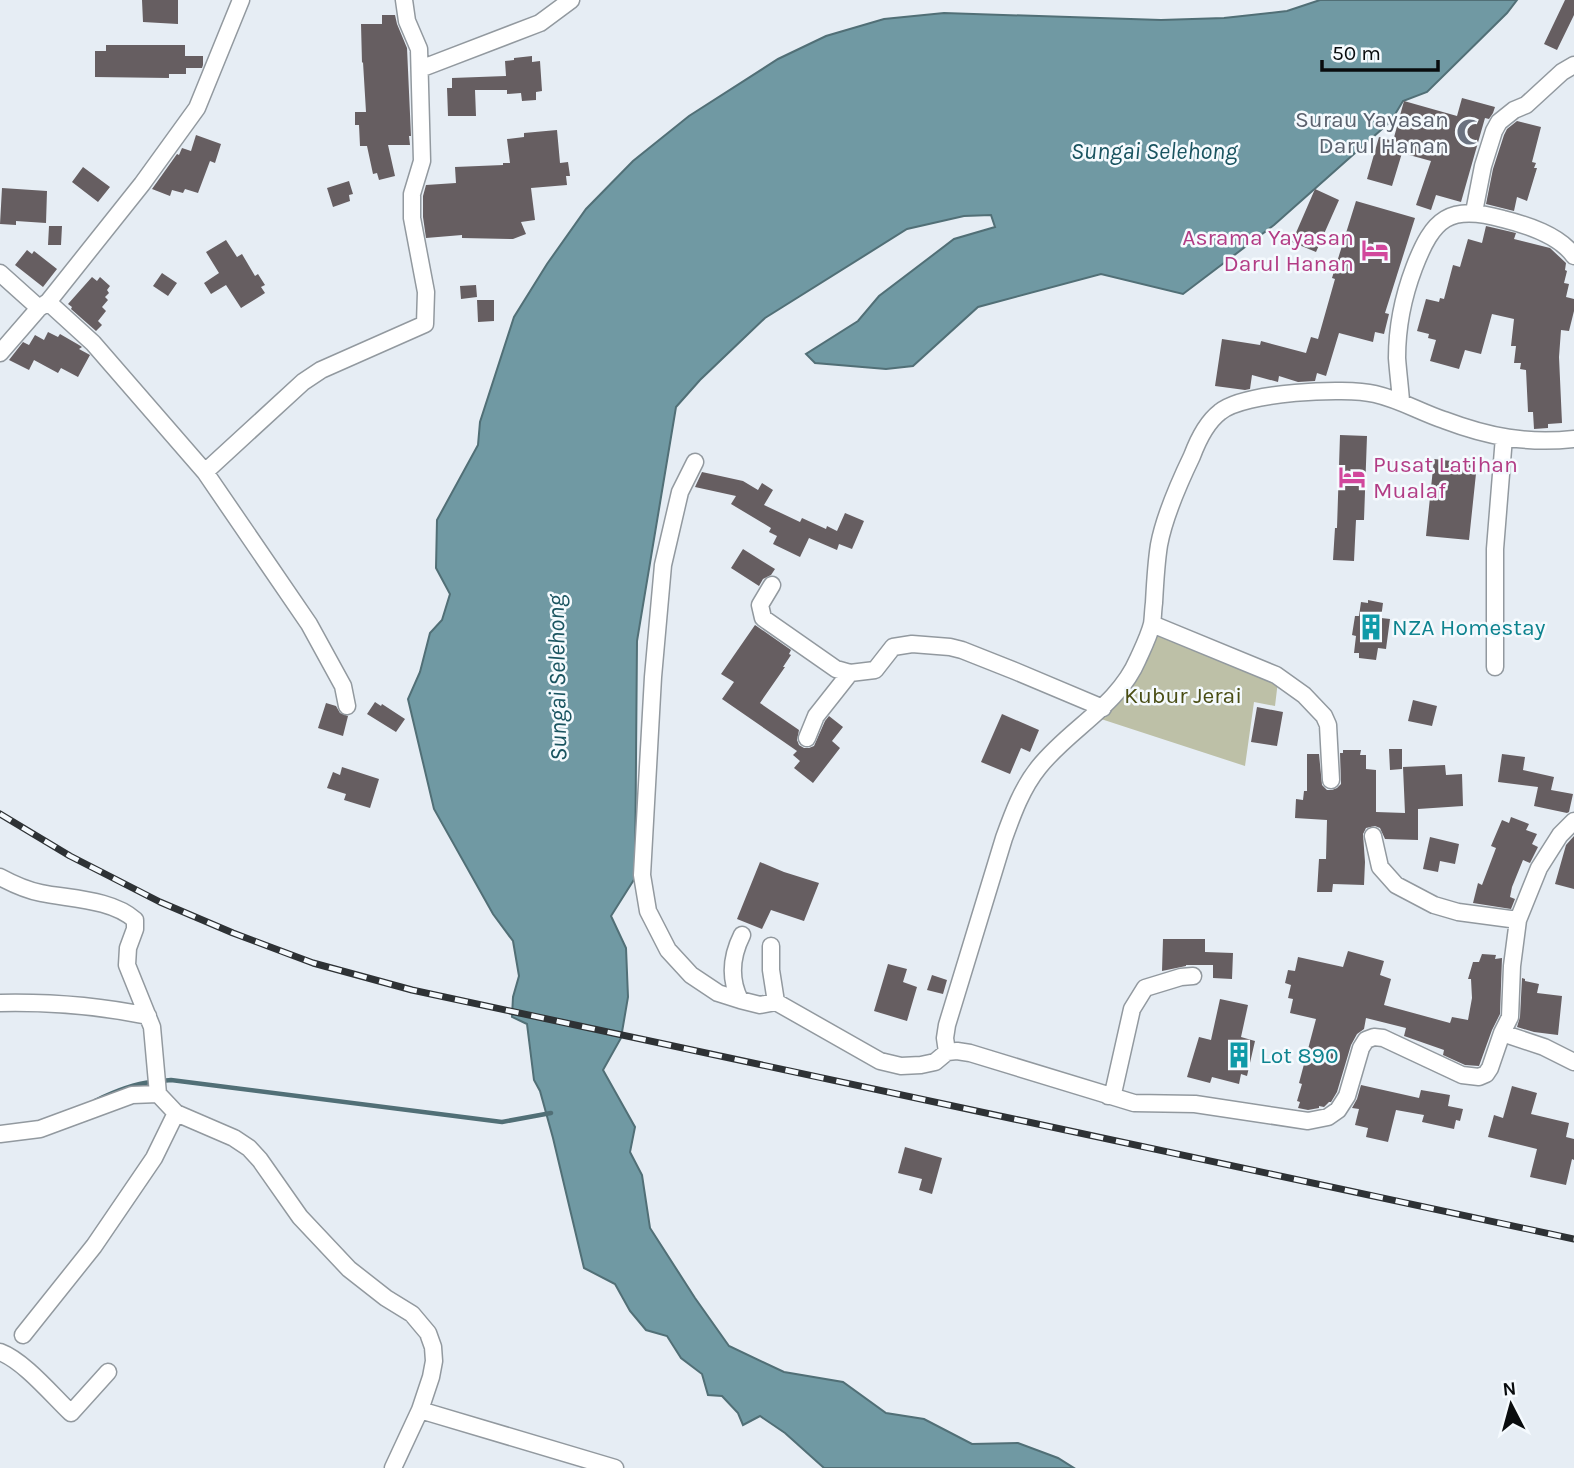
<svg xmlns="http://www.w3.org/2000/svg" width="1574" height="1468" viewBox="0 0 1574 1468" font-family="Karla,sans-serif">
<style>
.green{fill:#bdc0a7}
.water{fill:#7099a3;stroke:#516f76;stroke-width:2}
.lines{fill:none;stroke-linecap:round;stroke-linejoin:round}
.stream{stroke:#516f76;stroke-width:4.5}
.building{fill:#665e61}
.street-casing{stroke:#92999f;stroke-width:19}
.street{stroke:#fff;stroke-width:16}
.rail-casing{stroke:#2e3235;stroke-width:7}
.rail{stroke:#f5fafe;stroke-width:4.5;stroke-dasharray:13;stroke-linecap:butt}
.labels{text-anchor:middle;stroke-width:5;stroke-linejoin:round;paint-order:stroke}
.worship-label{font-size:23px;fill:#5b616d;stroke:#f5fafe;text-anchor:end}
.hotel-label{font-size:23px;fill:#b23c85;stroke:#f5fafe;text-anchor:end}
.culture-label{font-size:23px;fill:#0d838f;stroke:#f5fafe;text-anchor:start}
.park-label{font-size:23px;fill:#494d14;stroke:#f5fafe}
.water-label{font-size:24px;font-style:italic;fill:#1a5460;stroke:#f5fafe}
</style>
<rect width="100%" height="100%" fill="#e6edf4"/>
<!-- green -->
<path class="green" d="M1155 632 1278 681 1275 706 1254 702 1245 766 1101 719Z"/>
<!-- water -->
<path class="water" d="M1320 0H1517L1507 13 1427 92 1403 101 1391 121 1274 225 1183 294 1101 274 978 307 913 366 886 369 815 363 806 354 858 321 879 296 954 239 995 227 991 215 964 216 907 229 765 318 700 380 676 407 637 641 635 878 611 916 626 948 628 997 621 1038 603 1070 635 1127 630 1152 642 1175 650 1228 695 1298 729 1346 784 1372 843 1382 886 1413 924 1419 972 1444 1018 1443 1058 1458 1074 1468H824L785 1433 760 1416 743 1425 738 1413 722 1396 708 1395 702 1374 681 1358 667 1336 646 1330 630 1311 615 1284 584 1268 553 1138 540 1091 534 1080 527 1024 512 1017 513 997 519 976 513 941 493 914 434 809 408 699 420 672 430 633 442 620 450 594 436 568 437 520 478 445 480 422 514 317 547 264 586 209 633 161 689 116 778 59 826 36 884 19 944 13 1161 20 1224 18 1287 11Z"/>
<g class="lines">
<!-- stream -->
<path class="stream" d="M161 1081 171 1080 502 1122 551 1113
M95 1101C113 1092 132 1084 152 1082"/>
</g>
<!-- building -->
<path class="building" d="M142 0H178V24L143 22Z
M1565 0H1574V15L1557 50 1544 44Z
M382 15H395L397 24 407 48 411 136H409L410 145H388L395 176 379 180 377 173 373 174 367 146H360L359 125H355V112H366L363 62 362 63 361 24H382Z
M106 45H185V56H203V65L202 68H186V74H169V78L95 77V51H106Z
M532 56V62L540 61 542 91 536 92V100L522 101 521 93 507 94V90H475L476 116H448L447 88H452V78L506 76 505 61 514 60V58Z
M1462 98 1495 107 1493 113 1489 119 1485 118 1461 202 1436 195 1431 210 1416 205 1431 161 1402 153 1392 186 1367 179 1379 137 1393 141 1404 101 1457 116Z
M1517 121 1541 127 1532 162 1536 163 1534 168H1537L1527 201 1517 197 1514 211 1486 204 1493 169 1504 135 1507 129Z
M557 130 560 163 568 162 570 176H566L567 185 531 188 535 220 521 222 526 234 513 239 462 238V235L426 238 423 217V196L426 185 456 183 455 167 503 165V163H510L507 139 524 137V133Z
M196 135 221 144 215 163 210 161 198 193 185 189 183 193 172 190 170 196 152 189 177 154 179 155 182 148 191 151Z
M83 167 110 187 98 202 72 182Z
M349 181 353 194 349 195 350 201 333 207 327 188Z
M2 188 47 191 46 223 16 221V225L0 224Z
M1315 189 1339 200 1316 252 1292 242Z
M1356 201 1415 218 1385 313 1389 314 1384 334 1375 332 1373 342 1339 333 1326 376 1317 373 1315 381 1298 382 1279 376 1278 382 1252 375 1250 389 1245 390 1215 386 1222 339 1260 345 1261 341 1306 353 1311 337 1318 339 1335 279 1332 278Z
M49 226H62L61 245H48Z
M1486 226 1516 233 1514 239 1550 248 1566 263 1565 270 1567 271 1564 283 1569 284 1566 297 1574 299V311L1569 331 1561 330 1559 357 1562 423 1548 424V428L1534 429 1533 412H1528L1526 370 1520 369 1521 363H1514L1516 346H1511L1514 319 1492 314 1481 354 1465 350 1459 369 1430 361 1436 340 1428 338 1429 334 1417 331 1426 299 1439 302 1440 298 1444 299 1453 265 1460 267 1468 239 1482 243Z
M226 240 237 257 242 254 255 276 258 274 265 285 261 287 265 293 241 308 226 285 211 294 204 283 219 273 206 252Z
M27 250 32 254 34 251 57 269 43 287 15 265Z
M162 273 177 283 168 296 153 286Z
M92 277 97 281 100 277 110 286 107 290 109 293 105 297 108 300 102 307 106 311 98 321 102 325 96 331 71 309 72 307 68 304Z
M476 285 477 297 461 299 460 286Z
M477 300H494V321L478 322Z
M48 332 58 337 60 334 79 345 82 347 79 349 90 355 78 377 61 368 58 373 34 360 29 370 9 360 23 342 29 345 35 335 44 340Z
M1340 435 1367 436 1364 520H1356L1354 561 1333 560 1335 528H1337Z
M1434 459 1477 464 1469 540 1426 536Z
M702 472 743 481 758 490 762 483 773 490 764 505 800 522 802 518 826 529 827 526 837 531 845 513 864 521 852 549 839 544 837 550 809 538 800 557 773 544 777 536 769 532 771 528 731 504 736 496 695 487Z
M743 549 775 569 771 575 763 579 759 586 731 568Z
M1368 600 1383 603 1381 618 1390 619 1386 649 1378 648 1376 660 1359 658V653H1354L1356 636 1352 635 1355 616H1359L1361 602 1368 603Z
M755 625 791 650 789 654 791 655 783 667H785L760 703 799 730 797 740 799 745 804 748H809L814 746 825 721 829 716 843 727 832 741 840 748 813 783 794 768 800 761 793 755 797 751 722 699 734 682 721 674Z
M1413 700 1437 706 1432 726 1408 721Z
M375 702 381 706 382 704 405 719 396 732 367 714Z
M326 703 336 706 340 713 348 716 343 736 318 728Z
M1257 707 1283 712 1277 746 1251 742Z
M1002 714 1039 730 1030 752 1021 748 1010 774 981 762Z
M1389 749H1402V769L1390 770Z
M1343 750H1361L1360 755H1366V769L1376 770V812L1405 813 1403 767 1445 765 1446 775 1462 774 1463 806 1418 809V840L1385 839 1380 828 1375 826 1366 828 1363 834 1365 862 1364 885 1333 884 1332 892H1317L1319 859H1326L1327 820 1295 818 1296 799 1303 800 1304 791H1307V754H1319L1322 785 1327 790H1332L1337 788 1341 784 1340 753H1343Z
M1502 754 1525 757 1523 770 1554 777 1551 790 1573 794 1569 812 1567 813 1534 806 1538 787 1498 782Z
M342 767 379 779 370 808 344 800 346 794 327 788 333 772 340 775Z
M1511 817 1529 824 1526 830 1537 834 1532 844 1538 847 1530 863 1523 860 1512 887 1510 897 1515 899 1511 909 1473 903 1478 883 1482 885 1496 848 1491 846 1502 820 1509 823Z
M1574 836V889L1555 884 1566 845Z
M1430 837 1459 844 1455 864 1440 861 1438 872 1423 869Z
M760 862 784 872 819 883 804 921 771 910 762 929 737 919Z
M1163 939H1205V952L1233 953 1232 979 1213 978V965H1186V966L1162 971Z
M1348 951 1384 961 1380 975 1391 979 1384 1005 1450 1023 1452 1017 1468 1020 1472 998 1471 979H1468L1473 962H1479L1482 954 1496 955 1495 959 1502 958 1500 1014 1492 1030 1479 1066 1465 1065 1443 1055 1444 1050 1404 1036 1406 1028 1366 1018 1364 1029 1357 1034 1351 1045 1337 1092 1331 1102H1329L1324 1107 1319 1106V1108L1308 1110 1298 1108 1300 1102 1297 1101 1302 1084 1299 1083 1316 1019 1290 1013 1293 999 1288 998 1291 985 1285 983 1288 970 1295 971 1298 957 1343 967Z
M888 964 907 969 903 982 917 987 907 1021 874 1011Z
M932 975 947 980 943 994 927 990Z
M1522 978 1525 979V981L1539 984 1537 993 1562 996 1558 1035 1534 1032 1517 1027 1520 1017Z
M1220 999 1248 1005 1241 1037 1255 1041 1247 1076 1241 1074 1239 1084 1212 1077 1210 1083 1187 1077 1199 1037 1211 1040Z
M1361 1085 1419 1098 1421 1090 1450 1095 1448 1106 1463 1109 1460 1121 1456 1120 1454 1129 1422 1122 1424 1115 1396 1110 1388 1142 1366 1137 1368 1128 1355 1125 1359 1109 1352 1108 1357 1099Z
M1512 1086 1537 1093 1531 1114 1569 1123 1566 1137 1574 1139V1160L1572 1159 1566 1185 1530 1177 1537 1149 1488 1137 1494 1115 1503 1118Z
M905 1147 942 1158 932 1194 919 1190 922 1179 898 1173Z"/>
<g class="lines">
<!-- street casing -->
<g class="street-casing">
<path id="street" d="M420 69 540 23 571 0
M1474 212 1483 166 1494 131 1499 122 1514 110 1526 105 1562 72 1574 65
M0 273 39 308
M48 302 93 343 205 472 309 624 343 686 347 706
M0 353 39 308 48 302 142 184 197 108 241 0
M1401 401C1400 387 1398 372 1397 358 1397 326 1403 297 1414 268 1433 218 1449 204 1503 219 1527 225 1559 235 1574 256
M695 462 680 492 663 565 653 677 642 875 648 911 668 950 691 975 718 993 740 1000
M205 472 303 382 321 370 425 324 426 292 412 218V194L422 161 419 49 407 21 404 0
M772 585 760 605 763 618 836 669 850 673 875 670 893 647 912 644 950 647 962 650 1015 671 1103 708
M1152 624 1276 675 1304 695 1324 716 1328 725 1331 780
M1495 667V549L1504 437
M807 738 816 716 850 673
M1373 836 1380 867 1396 885 1434 905 1458 912 1518 920
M0 877C13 884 26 890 41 893 70 899 112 899 135 920V929L128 948 127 965 152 1027 158 1094 176 1113 234 1138 249 1148 260 1160 300 1217 349 1269 386 1298 412 1314 428 1333 433 1347 434 1361 431 1377 420 1410 393 1468
M742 935C731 957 729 978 740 1000L760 1005 776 1002 880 1061 901 1066 921 1065 935 1062 947 1052 945 1038 947 1025 1004 838C1013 813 1022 788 1039 767 1070 728 1118 706 1138 659 1143 648 1149 636 1152 624 1153 618 1153 610 1154 603 1155 584 1156 564 1159 545 1164 518 1180 481 1192 456 1198 440 1207 422 1220 412 1244 392 1345 387 1375 394 1401 400 1420 412 1444 420 1489 437 1527 444 1574 439
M771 946V970L776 1002
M0 1003C49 1002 100 1006 148 1016
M1502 1033 1544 1047 1574 1062
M947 1052 957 1051 970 1053 1134 1103 1195 1104 1308 1121 1328 1117 1338 1110 1347 1096 1361 1048 1366 1040 1374 1037 1383 1038 1462 1075 1479 1077 1486 1074 1490 1068 1502 1033 1510 1017 1512 966 1518 920 1539 868 1560 835 1574 821
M1108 1096 1114 1089 1132 1009 1145 988 1181 977 1193 976
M0 1134 40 1129 132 1095 158 1094
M23 1335 94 1246 154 1158 176 1113
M0 1352C24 1361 52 1395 71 1413L108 1372
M420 1410 615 1468"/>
</g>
<!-- street -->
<use href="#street" class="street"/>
<!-- rail casing -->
<g class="rail-casing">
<path id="rail" d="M0 814 70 856 160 902 233 933 313 963 412 990 1574 1239"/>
</g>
<!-- rail -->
<use href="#rail" class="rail"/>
</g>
<!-- icons -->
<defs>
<g id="mosque-bare" transform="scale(2.1)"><path d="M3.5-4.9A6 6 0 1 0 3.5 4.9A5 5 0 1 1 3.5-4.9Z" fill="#6b7280" stroke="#f5fafe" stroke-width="2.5" paint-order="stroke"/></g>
<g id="hotel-bare" transform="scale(2.1)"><path d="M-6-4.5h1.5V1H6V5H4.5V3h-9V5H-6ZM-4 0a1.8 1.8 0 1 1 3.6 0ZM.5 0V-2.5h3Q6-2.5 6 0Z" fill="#d1479c" stroke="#f5fafe" stroke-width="2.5" paint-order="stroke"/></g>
<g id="building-bare" transform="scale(2.1)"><path d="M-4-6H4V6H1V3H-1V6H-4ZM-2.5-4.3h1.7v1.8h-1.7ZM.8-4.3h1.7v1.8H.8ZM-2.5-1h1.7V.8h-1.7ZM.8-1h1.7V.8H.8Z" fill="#0f9aa8" stroke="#f5fafe" stroke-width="2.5" paint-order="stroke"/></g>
</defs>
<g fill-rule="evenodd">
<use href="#mosque-bare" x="1470" y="132"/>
<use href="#hotel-bare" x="1375" y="250"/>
<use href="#hotel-bare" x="1352" y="477"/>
<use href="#building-bare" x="1371" y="627"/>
<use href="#building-bare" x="1239" y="1055"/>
</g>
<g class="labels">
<!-- worship labels -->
<g class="worship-label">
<text x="1449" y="127">Surau Yayasan<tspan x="1449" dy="26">Darul Hanan</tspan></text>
</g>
<!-- hotel labels -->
<g class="hotel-label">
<text x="1354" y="245">Asrama Yayasan<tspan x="1354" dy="26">Darul Hanan</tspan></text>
<text x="1373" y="472" text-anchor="start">Pusat Latihan<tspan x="1373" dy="26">Mualaf</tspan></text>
</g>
<!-- culture labels -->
<g class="culture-label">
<text x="1392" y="635">NZA Homestay</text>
<text x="1260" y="1063">Lot 890</text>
</g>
<!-- park labels -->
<g class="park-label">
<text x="1183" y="703">Kubur Jerai</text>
</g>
<!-- water labels -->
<g class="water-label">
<text x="1154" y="159">Sungai Selehong</text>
<text transform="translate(557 678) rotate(-91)" y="8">Sungai Selehong</text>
</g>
</g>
<!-- north arrow -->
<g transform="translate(1511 1405) rotate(354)" stroke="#f5fafe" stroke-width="5" paint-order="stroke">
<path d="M0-5L12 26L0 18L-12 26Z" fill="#090c0e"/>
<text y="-10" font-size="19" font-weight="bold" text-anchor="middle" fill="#090c0e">N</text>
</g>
<!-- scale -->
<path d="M1322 60v10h116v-10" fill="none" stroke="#090c0e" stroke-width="3.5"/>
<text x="1332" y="60" font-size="21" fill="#090c0e" stroke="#f5fafe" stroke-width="5" paint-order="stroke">50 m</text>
</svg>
